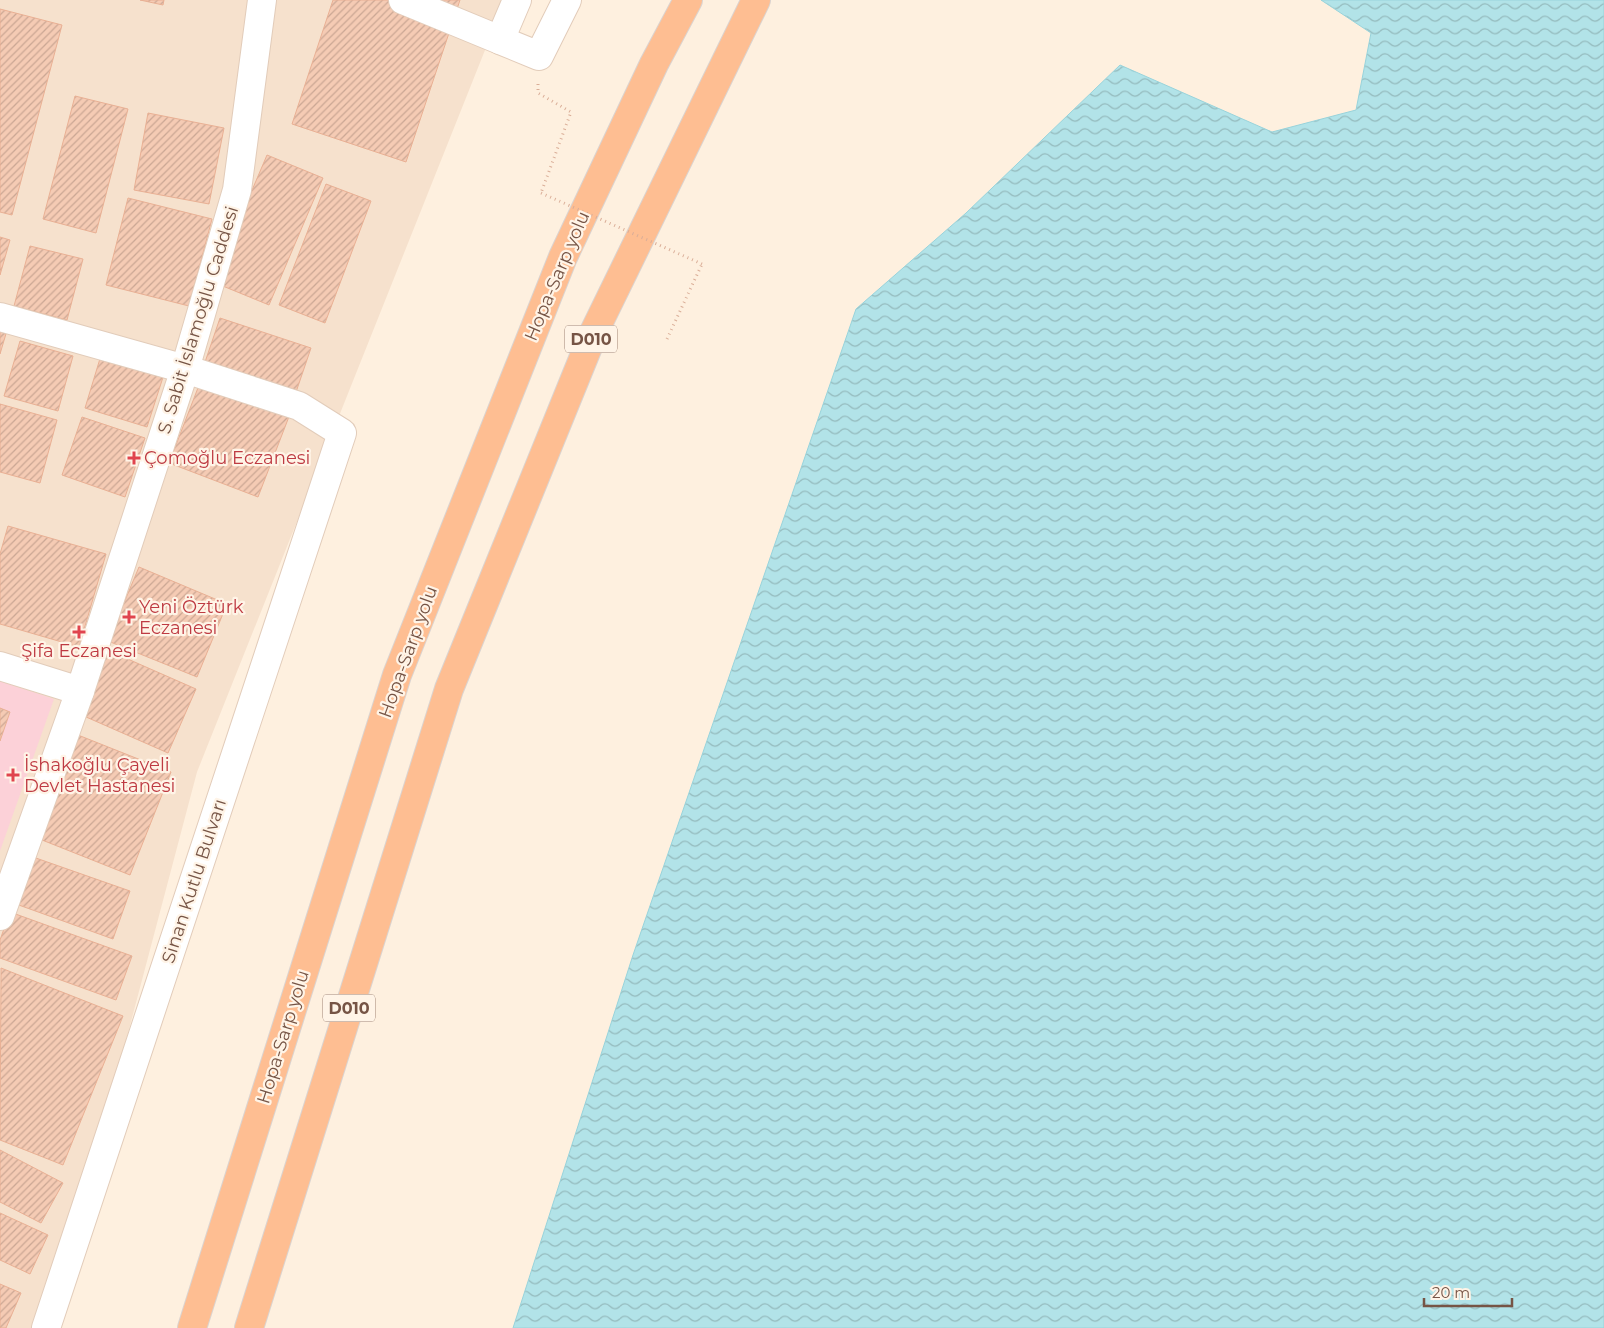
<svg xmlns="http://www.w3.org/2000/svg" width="1604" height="1328" viewBox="0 0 1604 1328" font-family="Montserrat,sans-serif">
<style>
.residential{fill:#f6e1cd}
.medical{fill:#fcd1d8}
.water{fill:url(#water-waves);stroke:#98d3db}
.building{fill:url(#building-hatch);stroke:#e9b094}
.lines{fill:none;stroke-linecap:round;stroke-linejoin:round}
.minor-casing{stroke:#e2ccba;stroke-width:30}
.tertiary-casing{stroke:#e2ccba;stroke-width:30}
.trunk-casing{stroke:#dbd3cf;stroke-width:30}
.path{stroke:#daae98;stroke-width:3;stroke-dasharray:1 4;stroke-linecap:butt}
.minor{stroke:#fff;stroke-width:28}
.tertiary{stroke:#fff;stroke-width:28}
.trunk{stroke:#febe92;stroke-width:28}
.path-bridge{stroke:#daae98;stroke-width:3;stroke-dasharray:1 4;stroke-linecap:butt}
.health-dot{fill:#e0444e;stroke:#fff4e7;stroke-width:2}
.labels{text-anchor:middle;stroke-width:4.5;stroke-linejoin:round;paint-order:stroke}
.shield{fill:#fff4e7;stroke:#9f8476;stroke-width:1}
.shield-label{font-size:16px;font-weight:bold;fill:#765445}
.street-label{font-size:18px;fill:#765445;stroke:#fff4e7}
.health-label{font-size:18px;fill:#be3a42;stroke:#fff4e7;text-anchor:start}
</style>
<defs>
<pattern id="water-waves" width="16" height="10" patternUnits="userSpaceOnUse" patternTransform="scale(1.25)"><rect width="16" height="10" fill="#b2e3e8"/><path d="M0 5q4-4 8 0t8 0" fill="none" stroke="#95bbbe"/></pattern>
<pattern id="building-hatch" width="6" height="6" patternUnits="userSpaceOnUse" patternTransform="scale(1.25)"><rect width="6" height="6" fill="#f5cbb4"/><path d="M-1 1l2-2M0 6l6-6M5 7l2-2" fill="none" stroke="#cba794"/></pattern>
</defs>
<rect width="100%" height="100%" fill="#fef0df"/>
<!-- residential -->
<path class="residential" d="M0 0H505L197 772 50 1328H0Z"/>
<!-- medical -->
<path class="medical" d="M0 681 54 699 0 851Z"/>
<!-- water -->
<path class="water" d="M1321 0H1604V1328H513L633 955 856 309 966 213 1120 65 1272 132 1356 110 1371 33Z"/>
<!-- building -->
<path class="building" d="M140 0H164L163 5Z
M333 0H460L406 162 292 124Z
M0 9 62 25 12 215 0 212Z
M75 96 128 109 96 233 43 219Z
M148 113 224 128 209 204 134 190Z
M267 155 323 178 269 305 213 282Z
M326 184 371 201 325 323 279 305Z
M128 198 212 219 189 306 106 285Z
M0 237 10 240 0 275Z
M30 246 83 259 67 320 14 306Z
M220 318 311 348 294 398 203 368Z
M0 325 8 327 0 354Z
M20 341 73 356 58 411 4 396Z
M102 352 165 371 147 427 85 408Z
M201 380 290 414 258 497 169 463Z
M0 404 57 420 40 483 0 472Z
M82 417 145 438 125 497 62 475Z
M8 526 106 554 79 647 0 624V554Z
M139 567 227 604 197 677 108 641Z
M105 649 196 689 168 753 77 713Z
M0 708 10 712 0 741Z
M78 735 171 772 130 875 37 838Z
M33 857 130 891 113 939 16 904Z
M10 912 132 956 116 1000 0 958V940Z
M1 968 123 1016 63 1165 0 1140Z
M0 1150 63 1183 41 1223 0 1202Z
M0 1213 48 1235 30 1274 0 1260Z
M0 1284 21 1293 6 1328H0Z"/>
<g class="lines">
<!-- minor casing -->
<g class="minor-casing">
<path id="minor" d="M517 0 500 40 539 56 567 0
M0 317 185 369 299 406 342 433 46 1328
M0 666 80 691"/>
</g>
<!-- tertiary casing -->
<g class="tertiary-casing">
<path id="tertiary" d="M403 0 500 40
M0 916 80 691 185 369 237 190 262 0"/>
</g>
<!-- trunk casing -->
<g class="trunk-casing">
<path id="trunk" d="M192 1328 397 675 563 257 654 64 688 0
M249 1328 449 689 594 332 756 0"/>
</g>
<!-- path -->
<path class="path" d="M538 84V93L571 112 541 193
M667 339 702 264"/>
<!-- minor -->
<use href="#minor" class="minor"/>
<!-- tertiary -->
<use href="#tertiary" class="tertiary"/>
<!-- trunk -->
<use href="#trunk" class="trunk"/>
<!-- path-bridge -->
<path class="path-bridge" d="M541 193 702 264"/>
</g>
<!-- markers -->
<g class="health-dot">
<path d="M131.5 450.5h5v5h5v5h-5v5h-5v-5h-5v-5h5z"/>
<path d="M126.5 609.5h5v5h5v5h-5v5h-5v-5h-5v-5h5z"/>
<path d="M76.5 624.5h5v5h5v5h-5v5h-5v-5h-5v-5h5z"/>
<path d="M10.5 767.5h5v5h5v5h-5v5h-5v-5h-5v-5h5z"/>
</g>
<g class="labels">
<!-- shield labels -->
<g class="shield">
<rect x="565" y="325.5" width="52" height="27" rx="4"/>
<rect x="323" y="994.5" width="52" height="27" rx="4"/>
</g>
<g class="shield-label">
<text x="591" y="345">D010</text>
<text x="349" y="1014">D010</text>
</g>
<!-- street labels -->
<g class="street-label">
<text transform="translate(557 276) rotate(-67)" y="6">Hopa-Sarp yolu</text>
<text transform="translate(198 320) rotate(-73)" y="6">S. Sabit İslamoğlu Caddesi</text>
<text transform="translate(408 652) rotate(-70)" y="6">Hopa-Sarp yolu</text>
<text transform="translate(194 881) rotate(-72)" y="6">Sinan Kutlu Bulvarı</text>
<text transform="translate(283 1037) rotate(-73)" y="6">Hopa-Sarp yolu</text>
</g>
<!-- health labels -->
<g class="health-label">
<text x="144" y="464">Çomoğlu Eczanesi</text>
<text x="139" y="613">Yeni Öztürk<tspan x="139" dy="21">Eczanesi</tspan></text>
<text x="79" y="657" text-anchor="middle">Şifa Eczanesi</text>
<text x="24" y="771">İshakoğlu Çayeli<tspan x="24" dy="21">Devlet Hastanesi</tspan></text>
</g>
</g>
<!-- scale -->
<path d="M1424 1298v8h88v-8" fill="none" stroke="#765445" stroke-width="2.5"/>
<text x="1432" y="1298" font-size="15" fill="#765445" stroke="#fff4e7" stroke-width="4" paint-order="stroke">20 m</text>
</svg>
